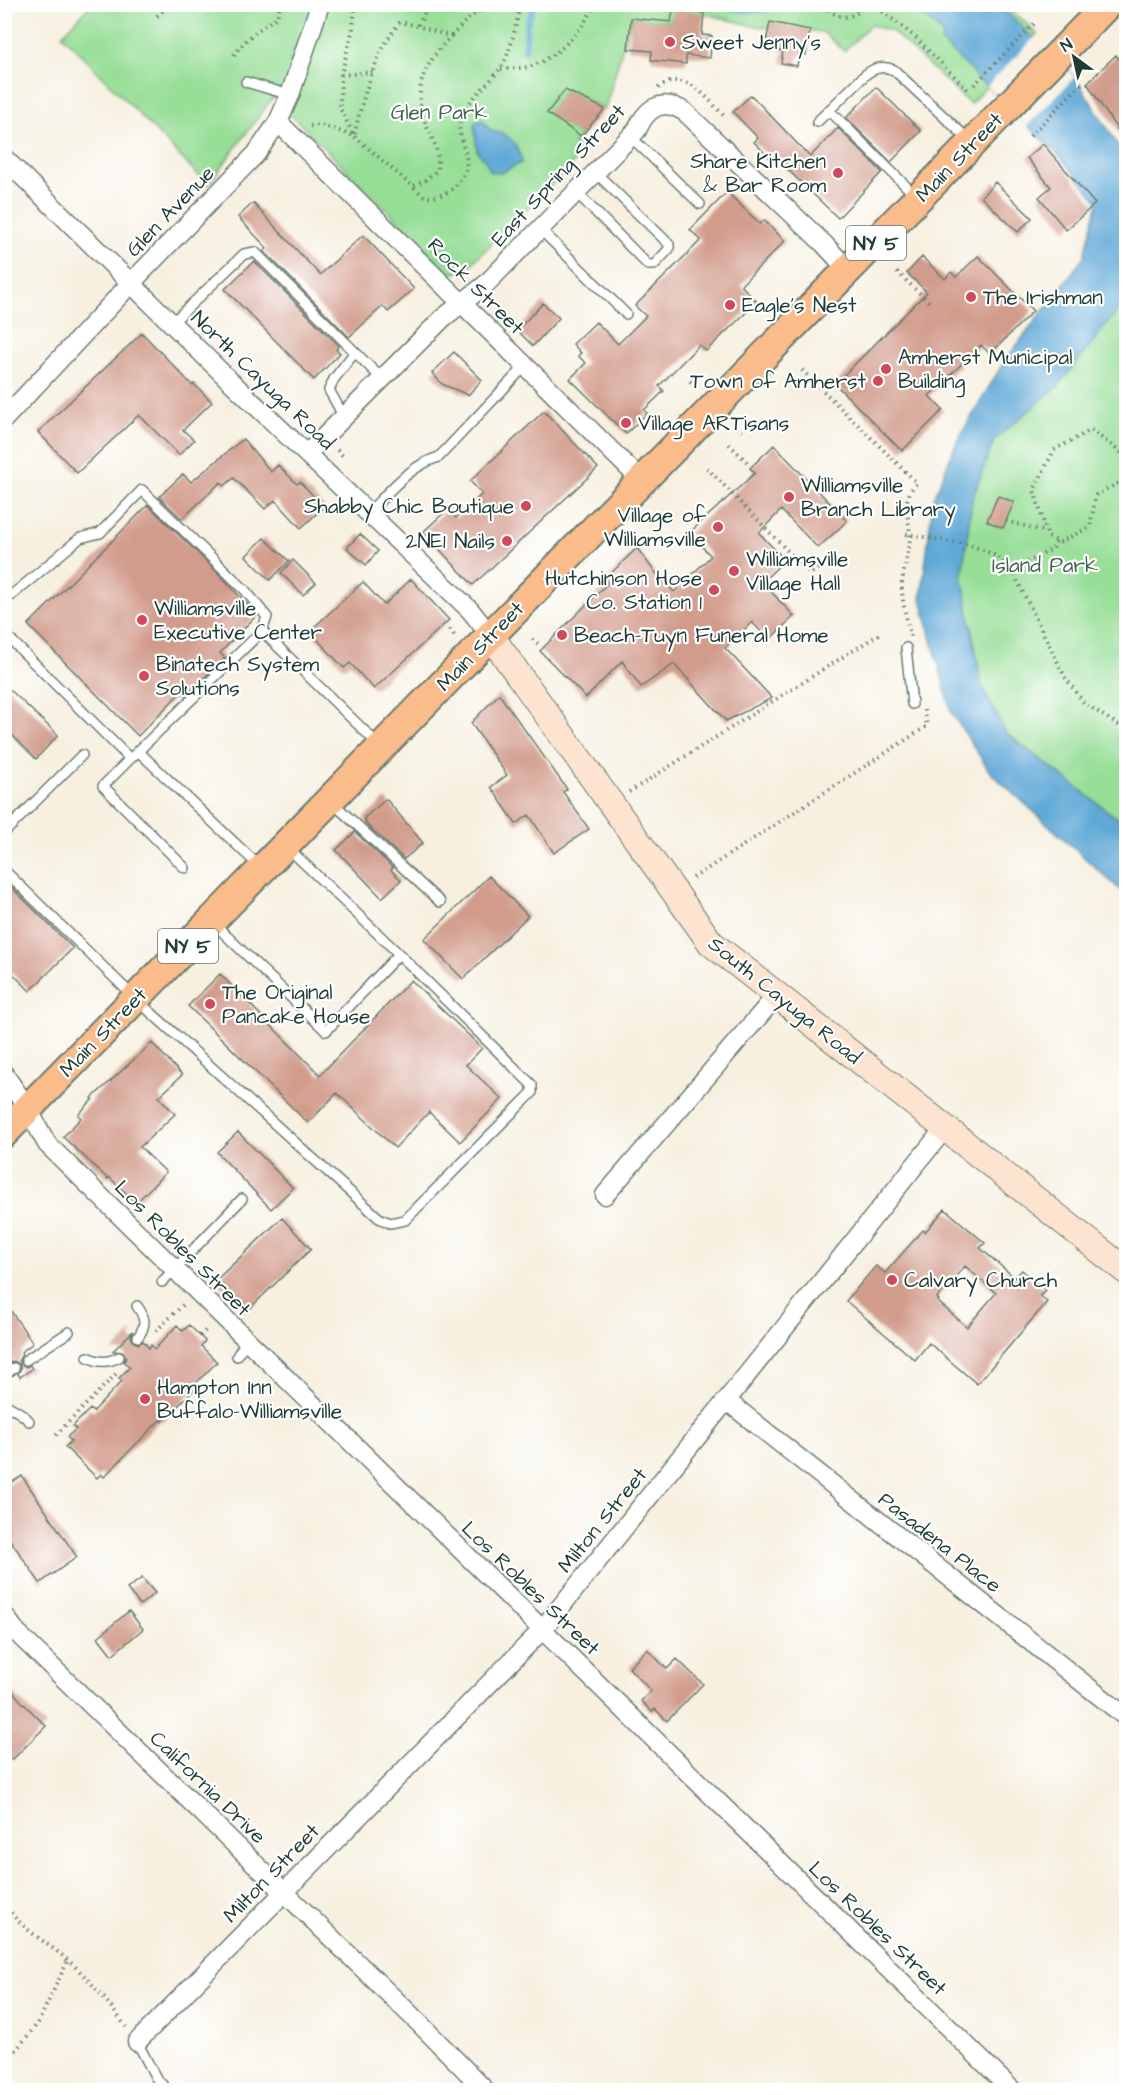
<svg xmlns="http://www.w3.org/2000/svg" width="1131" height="2095" viewBox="0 0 1131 2095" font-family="'Architects Daughter',sans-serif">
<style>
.green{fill:#97de97;stroke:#5b8e66;stroke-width:1.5}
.water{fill:#60a9d7;stroke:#407386;stroke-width:1.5}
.pier{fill:#f7f0e0}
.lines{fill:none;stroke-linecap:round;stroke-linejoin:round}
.stream{stroke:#60a9d7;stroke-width:6}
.building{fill:#d29c8c;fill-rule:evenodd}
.lane-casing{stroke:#6b7c70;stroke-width:12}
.street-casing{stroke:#6b7c70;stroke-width:21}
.secondary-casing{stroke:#6b7c70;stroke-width:28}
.primary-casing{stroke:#6b7c70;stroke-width:32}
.path{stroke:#6b7c70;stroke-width:4;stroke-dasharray:1.5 4.5;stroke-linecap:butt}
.lane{stroke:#fff;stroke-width:9}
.street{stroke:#fff;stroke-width:18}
.secondary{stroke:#fde4d0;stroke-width:26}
.primary{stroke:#f9bc8a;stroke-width:28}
.poi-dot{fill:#d1495b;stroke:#fff;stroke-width:2}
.labels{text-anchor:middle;stroke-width:4.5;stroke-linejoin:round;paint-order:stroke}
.shield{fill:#fff;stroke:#627771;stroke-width:1.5}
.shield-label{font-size:20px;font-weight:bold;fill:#1f3d34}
.poi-label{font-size:21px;fill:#1f3d34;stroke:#fff;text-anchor:start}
.park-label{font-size:21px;fill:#3d654d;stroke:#fff}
.street-label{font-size:21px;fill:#1f3d34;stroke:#fff}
</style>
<rect width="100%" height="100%" fill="#fff"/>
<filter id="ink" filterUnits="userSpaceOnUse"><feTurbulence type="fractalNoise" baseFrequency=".0167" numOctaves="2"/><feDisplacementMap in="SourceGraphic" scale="12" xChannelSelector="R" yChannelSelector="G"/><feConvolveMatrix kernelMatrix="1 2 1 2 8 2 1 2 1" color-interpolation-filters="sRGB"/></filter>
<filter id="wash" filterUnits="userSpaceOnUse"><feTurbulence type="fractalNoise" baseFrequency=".008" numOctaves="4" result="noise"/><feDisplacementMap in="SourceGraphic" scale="24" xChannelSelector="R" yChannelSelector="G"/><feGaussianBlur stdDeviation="1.35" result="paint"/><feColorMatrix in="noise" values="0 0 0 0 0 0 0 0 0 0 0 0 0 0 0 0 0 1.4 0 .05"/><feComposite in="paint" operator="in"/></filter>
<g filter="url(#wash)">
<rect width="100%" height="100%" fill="#f7f0e0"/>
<!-- green -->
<path class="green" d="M92 4H1006L1037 34 970 104 892 31 870 25 844 51 823 32 753 26 707 14 673 10 671 22 631 18 605 109 565 90 548 113 581 136 574 143 584 152 463 272 450 273 273 97 208 185 62 35Z
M1126 300V825L1006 733 982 687 962 575 972 499 994 440 1058 386Z"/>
<!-- water -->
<path class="water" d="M905 5H999L1075 77 1126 158V300L1058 386 994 440 972 499 962 575 982 687 1006 733 1126 825V893L1119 889 990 772 951 712 921 599 933 500 957 441 1002 365 1084 257 1098 202 1060 157 987 86 973 75 974 73 941 42 943 34 926 18 920 17Z
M483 120C493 138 495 128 507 136 516 142 519 152 522 162L501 173 491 172 485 160 477 151 474 123Z"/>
<!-- pier -->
<path class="pier" d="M1035 37 1075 77 1027 126 987 86Z"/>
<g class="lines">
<!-- stream -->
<path class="stream" d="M722 4C742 12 761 14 780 4
M525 50 527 24 534 6"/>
</g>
<g id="blocks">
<!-- building -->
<path class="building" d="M673 10 704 13 702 35 712 36 710 58 686 55V64L651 60 652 51 628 49 631 18 671 22Z
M770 22 810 30 806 55 799 54 797 66 781 63 783 51 765 47Z
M1116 55 1126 69V143L1087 83Z
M876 87 921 131 891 162 846 118Z
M565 90 605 109 581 136 547 113Z
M751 95 810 157 838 128 882 172 838 218 786 168 778 161 776 164 754 142 758 138 733 112Z
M1043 144 1095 204 1066 230 1039 197 1051 187 1027 158Z
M995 182 1032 218 1018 232 981 197Z
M727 192 760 224 764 220 785 241 741 285 757 302 706 351 699 345 659 386 664 391 644 410 647 413 626 434 570 379 586 363 578 356 581 353 573 344 596 322 618 344 646 316 635 306 701 240 690 230Z
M253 203 320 275 363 235 414 289 388 312 383 306 349 337 264 251 267 248 238 217Z
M978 256 1033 311 990 354 981 345 929 396 943 410 902 451 835 384 927 292 907 273 922 257 945 279 951 272 956 277Z
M254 261 339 346 336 349 340 353 314 380 225 289Z
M543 303 559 318 533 346 517 330Z
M142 333 193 386 194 384 212 402 183 430 194 440 179 455 139 415 77 473 38 432Z
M454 352 482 380 468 395 442 384 432 373Z
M544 411 598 468 473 585 423 532 448 509 456 518 482 494 470 481Z
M243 439 271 472 278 465 297 484 300 482 324 507 301 528 275 500 265 509 234 478 224 486 221 482 182 519 159 497 183 474 191 482Z
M774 445 847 521 818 548 781 510 759 533 785 560 762 582 794 616 769 640 752 622 725 648 772 698 726 721 674 664 641 687 622 661 586 698 540 651 608 583 605 579 637 548 654 571 674 592 711 556 689 533 755 473 750 468Z
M998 496 1014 502 1003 528 987 521Z
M148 505 221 576 257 615 220 653 225 658 186 695 181 692 138 736 28 625Z
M360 534 378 551 366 565 347 548Z
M264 538 289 561 270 580 246 556Z
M293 560 316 583 303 595 281 573Z
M411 579 449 620 374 689 350 663 344 668 314 636 316 635 311 630 363 582 384 605Z
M4 684 58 735 36 759 4 727Z
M499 694 567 789 563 792 589 829 554 853 529 815 516 824 491 787 507 775 471 723Z
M386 799 423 843 404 859 365 823 366 822 364 818Z
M355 832 393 868 391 870 401 880 382 898 336 850Z
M489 876 528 916 463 979 424 939Z
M4 880 73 948 30 991 4 965Z
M220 974 320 1075 411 980 482 1048 466 1065 502 1099 460 1142 429 1112 395 1148 337 1093 308 1123 188 1006Z
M152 1043 182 1075 159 1097 175 1114 140 1147 166 1172 136 1203 109 1177 108 1179 63 1137 81 1118 78 1115 93 1099 92 1098Z
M238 1132 293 1188 271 1209 217 1152Z
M945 1209 985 1243 980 1248 1015 1278 1022 1270 1045 1290 1040 1296 1047 1302 977 1384 929 1343 915 1360 846 1301 876 1266 885 1273 923 1230 925 1232ZM965 1266 996 1293 967 1327 937 1301 939 1300 937 1298Z
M282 1218 311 1249 246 1312 216 1280Z
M4 1301 33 1343 21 1352 22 1354 19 1360 21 1364 26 1367 30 1365 32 1369 20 1377 18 1374 21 1368 19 1364 14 1361 10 1363 8 1360 4 1363Z
M177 1325 183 1331 189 1325 205 1341 201 1346 217 1362 193 1386 195 1389 162 1422 160 1420 104 1477 101 1474 97 1478 65 1447 71 1441 67 1437 76 1429 73 1426 90 1409 93 1412 122 1381 119 1378 130 1367 124 1362 126 1357 123 1352 113 1351 133 1331 131 1337 134 1342 138 1344 143 1341 149 1348 151 1345 155 1349Z
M22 1476 77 1557 40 1583 4 1531V1487Z
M142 1578 155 1593 140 1605 127 1589Z
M129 1611 143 1629 112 1655 98 1637Z
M647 1649 667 1669 677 1659 703 1684 667 1721 655 1709 652 1712 641 1701 651 1691 629 1668Z
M4 1681 20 1700 46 1726 12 1760 4 1753Z"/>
</g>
</g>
<g filter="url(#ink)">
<use href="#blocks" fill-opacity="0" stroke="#6b7c70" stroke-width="1.5"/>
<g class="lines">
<!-- lane casing -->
<g class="lane-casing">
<path id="lane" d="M246 82 290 95
M829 110 915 195
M817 122 865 75C874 68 882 65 894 70L970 141
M630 136 700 204
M576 192 648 265H654L669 249V244L595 172
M540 229 626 314
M172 323 244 254 255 252 382 379
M344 417 329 390 334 379 355 352
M368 513C390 491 409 466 439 457L525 366
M6 600 80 538 100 533 142 490 245 590 267 617 262 631 130 759
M262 631 380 746
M4 633 130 759 103 786 185 868
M906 648 912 704
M138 751 259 866
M332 802 440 902
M4 833 82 755
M4 870 136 999 379 1218 390 1223 405 1220 532 1093V1085L399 954
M213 923 326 1031 399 954 288 848
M162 1282 242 1199
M137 1306C145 1317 147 1325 138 1337
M237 1356 246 1341
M88 1357C99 1363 108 1363 119 1357
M26 1360 69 1332
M4 1375 14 1368
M4 1403C13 1410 22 1412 29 1421
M137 2042 156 2078 167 2090"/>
</g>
<!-- street casing -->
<g class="street-casing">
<path id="street" d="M278 122 642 481
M4 158 227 378 470 610 490 635
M4 419 132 282 256 154 278 122 290 95 320 4
M307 454 443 318 485 285 637 130C647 107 662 98 685 112L824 244 849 271
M4 1074 28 1109 47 1144 1012 2090
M605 1195 777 995
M727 1401 1126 1717
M4 1615 17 1633 416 2020 485 2090
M137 2042 542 1630 945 1128"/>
</g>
<!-- secondary casing -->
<g class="secondary-casing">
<path id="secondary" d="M490 635 711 943 1126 1271"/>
</g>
<!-- primary casing -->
<g class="primary-casing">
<path id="primary" d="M4 1133 1108 4"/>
</g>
<!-- path -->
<path class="path" d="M355 4 353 28 341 75 340 108 354 136 425 197C441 198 455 190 463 176 474 158 456 139 460 122 466 100 486 88 499 70 512 53 515 25 521 4
M828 4 827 7C837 21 857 19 865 4
M873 4 916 38 970 92
M157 16 170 4
M418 25 430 4
M451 36 464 23 488 4
M234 55C246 38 260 28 277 17L280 4
M501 69C511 68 525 69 534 65 560 55 583 29 595 4
M341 75 374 72
M974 85 1034 24
M658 88C687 67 707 99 725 117
M310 126 321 125 354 136C362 100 376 50 400 22 418 25 433 32 451 36 425 64 411 87 426 125 434 142 439 150 438 169L426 180 413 186
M1030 136 1084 81
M897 272 930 303
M802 370 917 483C900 499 909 515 910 535 910 550 904 567 902 582 901 600 907 620 911 638
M690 381 698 389
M737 427 742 431
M729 444 749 464
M337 450 344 457
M1126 456 1091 430 1054 450 1034 490 1048 537 1060 542 1090 527 1096 495 1126 479
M707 468 810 574 828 562
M1006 521 1046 532
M906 534 970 545 997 556 1013 572 1065 677 1084 703 1126 730
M1011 571 1053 549 1056 541
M450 629 456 638
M532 639 538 644
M629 792 881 633
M693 878 927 726 924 710
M156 1331 184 1304
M200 1336 208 1328
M56 1435 117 1373
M4 1903C20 1929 47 1942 69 1961 93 1983 107 2001 126 2027
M4 2065 38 2023 68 1960"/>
<!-- lane -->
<use href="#lane" class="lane"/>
<!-- street -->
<use href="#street" class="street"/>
<!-- secondary -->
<use href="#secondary" class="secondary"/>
<!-- primary -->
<use href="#primary" class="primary"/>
</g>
</g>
<!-- markers -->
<g class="poi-dot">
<circle cx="670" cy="42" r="6"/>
<circle cx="838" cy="173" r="6"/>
<circle cx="971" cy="297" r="6"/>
<circle cx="730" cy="305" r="6"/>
<circle cx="886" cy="369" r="6"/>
<circle cx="878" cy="381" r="6"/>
<circle cx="626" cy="423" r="6"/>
<circle cx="789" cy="497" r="6"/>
<circle cx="526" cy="506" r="6"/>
<circle cx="718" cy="527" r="6"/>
<circle cx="507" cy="541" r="6"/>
<circle cx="734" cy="571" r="6"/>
<circle cx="714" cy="590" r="6"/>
<circle cx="142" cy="620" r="6"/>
<circle cx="562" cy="635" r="6"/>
<circle cx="144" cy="676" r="6"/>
<circle cx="210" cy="1004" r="6"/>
<circle cx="892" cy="1280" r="6"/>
<circle cx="145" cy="1399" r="6"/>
</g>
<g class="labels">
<!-- shield labels -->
<g class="shield">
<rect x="846" y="226" width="60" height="34" rx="4.5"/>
<rect x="158" y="929" width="60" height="34" rx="4.5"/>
</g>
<g class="shield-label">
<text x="876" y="250">NY 5</text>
<text x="188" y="953">NY 5</text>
</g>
<!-- poi labels -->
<g class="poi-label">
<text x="682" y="49">Sweet Jenny's</text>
<text x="826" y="168" text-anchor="end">Share Kitchen<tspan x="826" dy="24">&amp; Bar Room</tspan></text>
<text x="983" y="304">The Irishman</text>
<text x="742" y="312">Eagle's Nest</text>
<text x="898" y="364">Amherst Municipal<tspan x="898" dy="24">Building</tspan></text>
<text x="866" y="388" text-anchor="end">Town of Amherst</text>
<text x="638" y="430">Village ARTisans</text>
<text x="801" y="492">Williamsville<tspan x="801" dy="24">Branch Library</tspan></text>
<text x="514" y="513" text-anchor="end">Shabby Chic Boutique</text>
<text x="706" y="522" text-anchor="end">Village of<tspan x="706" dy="24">Williamsville</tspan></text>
<text x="495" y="548" text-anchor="end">2NE1 Nails</text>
<text x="746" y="566">Williamsville<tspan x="746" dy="24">Village Hall</tspan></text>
<text x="702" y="585" text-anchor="end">Hutchinson Hose<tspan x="702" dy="24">Co. Station 1</tspan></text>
<text x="154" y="615">Williamsville<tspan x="154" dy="24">Executive Center</tspan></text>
<text x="574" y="642">Beach-Tuyn Funeral Home</text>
<text x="156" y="671">Binatech System<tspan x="156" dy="24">Solutions</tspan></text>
<text x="222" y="999">The Original<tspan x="222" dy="24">Pancake House</tspan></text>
<text x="904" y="1287">Calvary Church</text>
<text x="157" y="1394">Hampton Inn<tspan x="157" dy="24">Buffalo-Williamsville</tspan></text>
</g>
<!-- park labels -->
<g class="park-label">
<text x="439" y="119">Glen Park</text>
<text x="1045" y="572">Island Park</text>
</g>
<!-- street labels -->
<g class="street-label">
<text transform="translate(959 157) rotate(-46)" y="7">Main Street</text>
<text transform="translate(558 175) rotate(-47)" y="7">East Spring Street</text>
<text transform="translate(170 211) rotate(-46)" y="7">Glen Avenue</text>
<text transform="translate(476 286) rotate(45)" y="7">Rock Street</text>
<text transform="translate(263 380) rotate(44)" y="7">North Cayuga Road</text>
<text transform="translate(480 646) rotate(-46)" y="7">Main Street</text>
<text transform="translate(785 1000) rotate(39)" y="7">South Cayuga Road</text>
<text transform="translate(103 1032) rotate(-46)" y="7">Main Street</text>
<text transform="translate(183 1248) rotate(45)" y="7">Los Robles Street</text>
<text transform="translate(602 1520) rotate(-51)" y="7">Milton Street</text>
<text transform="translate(940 1542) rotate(38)" y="7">Pasadena Place</text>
<text transform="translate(531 1588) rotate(44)" y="7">Los Robles Street</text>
<text transform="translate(208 1787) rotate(44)" y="7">California Drive</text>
<text transform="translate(271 1873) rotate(-46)" y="7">Milton Street</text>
<text transform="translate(878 1928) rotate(44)" y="7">Los Robles Street</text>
</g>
</g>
<!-- margin -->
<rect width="1131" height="2095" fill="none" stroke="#fff" stroke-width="24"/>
<!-- north arrow -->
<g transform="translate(1074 57) rotate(327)" stroke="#ffffff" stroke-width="4.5" paint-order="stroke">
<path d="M0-4.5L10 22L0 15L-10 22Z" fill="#1f3d34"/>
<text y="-9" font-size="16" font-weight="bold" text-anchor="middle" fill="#1f3d34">N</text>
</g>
</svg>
